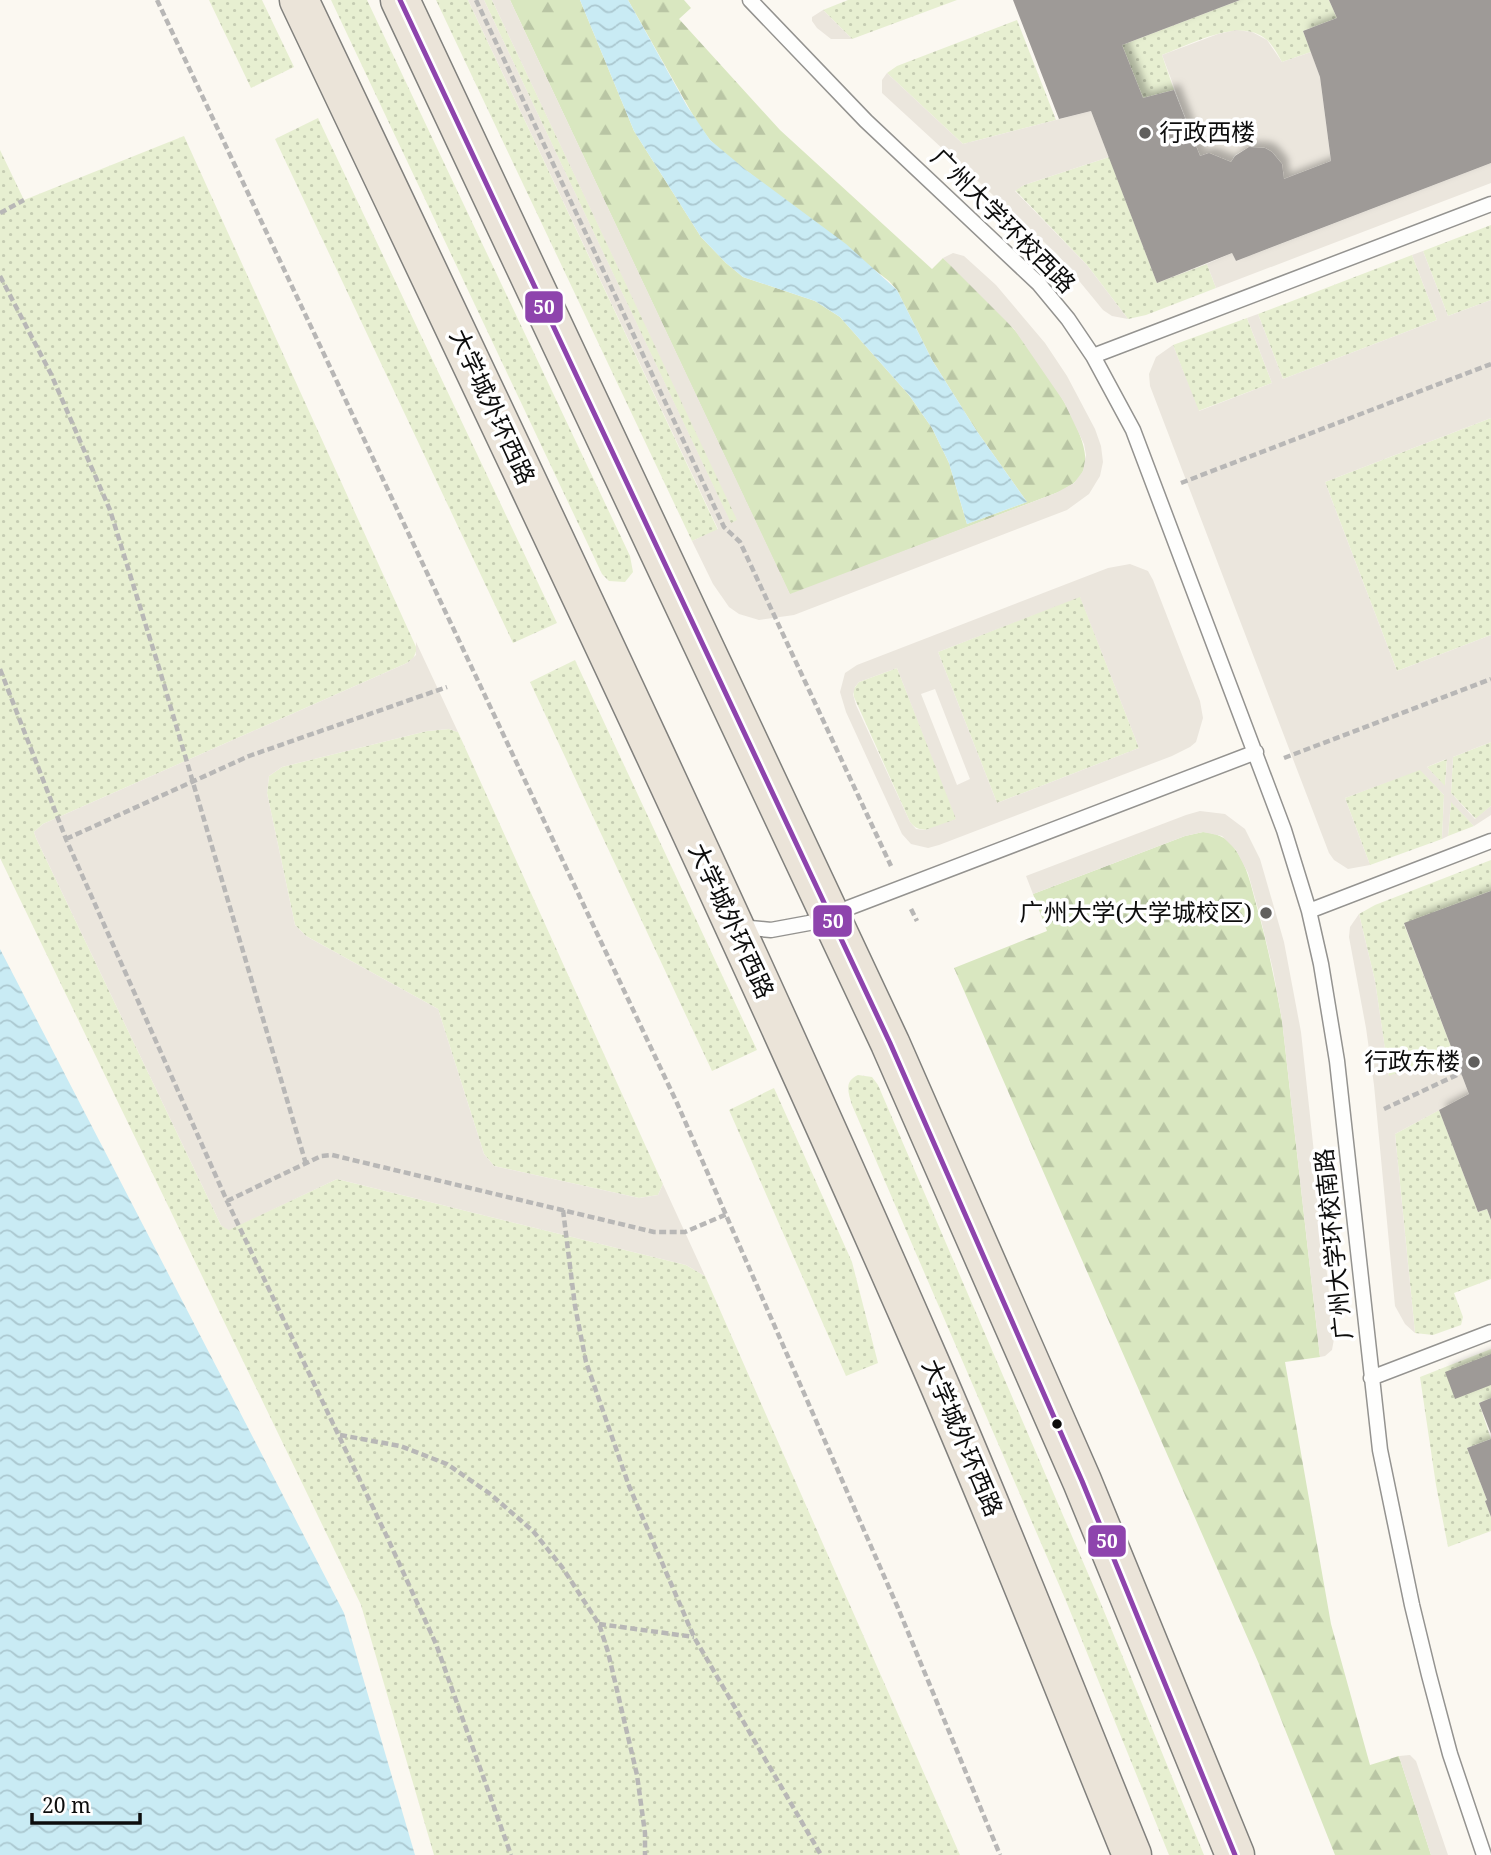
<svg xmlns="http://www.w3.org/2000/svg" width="1491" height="1855" viewBox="0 0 1491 1855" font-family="'Noto Serif','Noto Sans SC',serif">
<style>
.grass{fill:url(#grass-dots)}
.forest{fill:url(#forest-firs)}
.plaza{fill:#ebe6dd;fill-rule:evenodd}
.water{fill:url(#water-waves)}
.building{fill:#9e9a97;filter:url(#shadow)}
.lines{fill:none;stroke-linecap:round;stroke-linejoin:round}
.service-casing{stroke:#949390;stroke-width:17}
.primary-casing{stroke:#81807d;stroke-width:41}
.path{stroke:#b8b7b6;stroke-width:4.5;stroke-dasharray:7 3.5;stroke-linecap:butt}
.service{stroke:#fefefd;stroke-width:14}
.primary{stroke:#ebe4d9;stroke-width:38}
.bus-1-casing{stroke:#fff;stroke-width:10}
.bus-1{stroke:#8e44ad;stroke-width:5}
.poi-dot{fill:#605f5d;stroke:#fff;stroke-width:2.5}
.bus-dot{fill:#0d0d0d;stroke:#fff;stroke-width:2.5}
.labels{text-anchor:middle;stroke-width:7;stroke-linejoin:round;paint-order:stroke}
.poi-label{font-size:24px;fill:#0d0d0d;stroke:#fff;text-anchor:end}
.street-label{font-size:24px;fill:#0d0d0d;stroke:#fff}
.line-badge{stroke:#fff;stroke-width:2.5}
.badge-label{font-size:19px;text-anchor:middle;font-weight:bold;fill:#fff}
</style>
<defs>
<pattern id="grass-dots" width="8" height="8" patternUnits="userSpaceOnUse" patternTransform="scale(1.75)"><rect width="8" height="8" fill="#e7efd1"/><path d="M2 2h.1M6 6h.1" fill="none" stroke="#c5ccb2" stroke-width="1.8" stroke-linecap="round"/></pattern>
<pattern id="forest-firs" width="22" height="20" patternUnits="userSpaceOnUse" patternTransform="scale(1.75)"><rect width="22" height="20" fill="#d9e7c0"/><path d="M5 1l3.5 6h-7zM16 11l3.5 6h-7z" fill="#b9c5a4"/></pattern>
<pattern id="water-waves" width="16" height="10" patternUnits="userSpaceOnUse" patternTransform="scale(1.75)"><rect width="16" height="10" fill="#c9ebf4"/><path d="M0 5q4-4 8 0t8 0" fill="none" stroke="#abc8d0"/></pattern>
<filter id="shadow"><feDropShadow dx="6" dy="-6" stdDeviation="3.5" flood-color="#0004"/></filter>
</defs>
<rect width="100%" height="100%" fill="#fbf8f1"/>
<!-- grass -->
<path class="grass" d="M209 0H262L294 67 251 88Z
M331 0H367L630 556 633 572 625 582 609 581 602 574Z
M436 0H468L718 530 692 541Z
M484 0H492L738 520 731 524Z
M848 0H957L852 39 823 10Z
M1240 0H1329L1337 18 1303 31 1311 52 1282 62C1278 55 1273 45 1267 40 1241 16 1189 45 1162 55L1174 90 1143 98 1122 45Z
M1017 20 1056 120 963 144 887 73 897 66Z
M318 118 557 623 513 643 275 139Z
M184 136 417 649 413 659 407 663 43 824 34 832 36 838 221 1225 230 1229 337 1179 686 1265 705 1276 960 1855H434L361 1605 0 858V150L24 200Z
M1109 157 1157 283 1207 264 1216 288 1146 315 1128 319 1087 265 1015 190 1024 185Z
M1491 225V300L1448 316 1423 251Z
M1412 255 1437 320 1283 379 1258 314Z
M1247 318 1272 383 1198 411 1173 345Z
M1491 418V635L1397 671 1325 482Z
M1080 596 1139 748 997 803 938 652Z
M575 660 757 1050 712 1071 530 682Z
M897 668 957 819C941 825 922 838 910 822L854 697 853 690 859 682Z
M449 729 458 732 661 1180 663 1184 658 1195 639 1198 494 1166 484 1154 438 1009 306 936 295 925 267 793 269 776 282 767 427 731Z
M1491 742V806L1476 819 1451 793 1453 757Z
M1447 759 1445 787 1427 767Z
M1420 769 1444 795 1442 839 1370 865 1345 798Z
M1451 801 1474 826 1448 836Z
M1491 860V891L1404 924 1453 1052 1389 1077 1375 981 1359 914 1375 905Z
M858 1075 872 1077 878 1085 1099 1599 1204 1855H1169L1066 1601 852 1105C848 1092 844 1081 858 1075Z
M774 1088 852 1262 878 1363 846 1376 729 1110Z
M1439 1110 1478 1212 1487 1209 1491 1220V1279L1454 1293 1463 1317 1461 1325 1433 1335 1415 1333 1395 1134Z
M1491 1349V1398L1479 1403 1491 1439 1467 1448 1487 1500 1485 1501 1491 1517V1531L1448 1547 1436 1485 1420 1377Z"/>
<!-- forest -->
<path class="forest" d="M510 0H580L634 131 701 237 726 263 743 277 815 301 840 317 909 395 932 428 949 463 967 524 1027 502 976 430 932 360 897 290 889 281 725 154 710 140 698 124 628 0H684L691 8 679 19 780 130 932 269 943 258C967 280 991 302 1012 327 1034 352 1091 432 1085 464 1083 479 1069 488 1056 493L790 595Z
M1203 832C1216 833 1227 837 1235 849 1247 865 1251 885 1256 904 1267 942 1275 981 1282 1020L1320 1357 1285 1362 1331 1624 1370 1765 1399 1756 1431 1855H1335L1259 1664 954 968 1047 931 1033 894 1185 836Z"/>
<!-- plaza -->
<path class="plaza" d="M468 0H484L731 523 737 520 492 0H510L790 594 1056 493 1074 483 1083 471 1086 455 1084 444 1064 402 1014 329 943 258 953 253 964 256 996 285 1045 343 1067 376 1095 429 1101 446 1103 462 1100 476 1089 494 1067 510 794 615 759 620 739 614 729 607 713 584 692 541 718 529Z
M823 10 852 39H831L817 28 812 21V17Z
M1236 30 1252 32 1267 40 1282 62 1311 52 1320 77 1331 161 1284 179 1282 164 1272 152 1265 148 1249 147 1235 155 1231 162 1209 153 1200 156 1162 55 1218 34Z
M887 73 963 144 1091 111 1109 157 1024 185 1015 191 1087 265 1128 319 1112 316 1103 310 1057 254 882 93V80Z
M1491 163V183L1216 288 1207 264 1232 253 1236 261Z
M1423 251 1448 316 1491 300V418L1325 482 1397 671 1491 635V742L1453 757 1451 793 1475 819 1491 806V815L1474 826 1451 802 1448 836 1442 839 1444 795 1420 770 1345 798 1370 865 1348 869 1334 860 1329 853 1150 386 1149 374 1156 357 1173 345 1199 411 1272 383 1247 318 1258 314 1283 379 1437 320 1412 255ZM1446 759 1447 760 1445 786 1427 767Z
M1130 564 1148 571 1153 580 1200 701 1203 718 1196 742 1190 747 1172 756 939 845 928 848 911 844 902 834 846 712 840 692 845 673 857 665 1108 568ZM1080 597 1139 748 997 803 938 652ZM897 668 956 819 925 830 916 829 910 822 856 705 853 694 855 687 859 682ZM935 689 970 779 957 785 921 694Z
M416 642 458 732 449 729 427 731 282 767 269 776 267 793 295 925 306 936 438 1009 484 1154 494 1166 639 1198 658 1195 663 1184 661 1180 705 1276 686 1265 337 1179 229 1230 225 1228 221 1225 36 838 34 832 43 824 407 663 416 655Z
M1200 811 1225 814 1245 829 1260 859 1284 942 1301 1032 1334 1339 1332 1350 1325 1356 1320 1357 1282 1020 1273 970 1260 916 1248 873 1236 850 1222 836 1203 832 1185 836 1033 894 1026 876 1186 815Z
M1359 914 1375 981 1389 1076 1453 1052 1469 1094 1395 1134 1415 1333 1405 1324 1395 1306 1374 1085 1366 1028 1349 937 1350 927Z
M1410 1755 1416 1761 1448 1855H1431L1399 1756Z"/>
<!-- water -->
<path class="water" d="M580 0H628L687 106 710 140 746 170 846 244 897 290 932 360 976 430 1027 502 967 524 949 463 932 428 909 395 840 317 815 301 743 277 726 263 701 237 634 131Z
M0 949 344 1613 415 1855H0Z"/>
<!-- building -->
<path class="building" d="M1013 0H1240L1122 45 1143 98 1174 90 1200 156 1209 153 1231 162 1235 156 1249 147 1265 148 1272 152 1282 164 1284 179 1331 161 1320 77 1303 31 1337 18 1329 0H1491V163L1236 261 1232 253 1157 283 1091 111 1059 119Z
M1491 891V1220L1487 1209 1478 1212 1439 1110 1469 1094 1404 923Z
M1491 1354V1385L1455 1399 1445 1372Z
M1491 1398V1434L1479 1403Z
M1491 1439V1517L1485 1501 1487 1500 1467 1448Z"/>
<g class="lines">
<!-- service casing -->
<g class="service-casing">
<path id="service" d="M750 0 866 121 1039 284 1068 319 1093 356 1133 430 1284 830 1309 911 1321 964 1337 1061 1380 1450 1412 1605 1429 1675 1450 1754 1484 1855
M1093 356 1491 204
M1309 911 1491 841
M740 927 771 930 809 923 1256 752
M1371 1378 1491 1332"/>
</g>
<!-- primary casing -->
<g class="primary-casing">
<path id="primary" d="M299 0C514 453 730 904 930 1363 1001 1526 1065 1691 1132 1855
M400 0 890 1043 1082 1481 1235 1855"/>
</g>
<!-- path -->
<path class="path" d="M157 0 677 1103 898 1608 1000 1855
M476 0 724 527 740 542 891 866
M0 213 24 200
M0 276 51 374 110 510 160 671 306 1164
M1181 483 1491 364
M0 669 66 839 227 1201 388 1539 436 1644 511 1855
M1284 758 1491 679
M66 839 249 756 447 687
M911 909 917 921
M1384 1109 1461 1073
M227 1201 321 1156 332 1155 654 1232H685L727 1214
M563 1210 575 1306 586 1362 629 1486 694 1637 821 1855
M340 1435 400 1446 447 1464 489 1493 533 1531 562 1567 599 1624 608 1652 637 1775 645 1833V1855
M599 1624 694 1637"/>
<!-- service -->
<use href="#service" class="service"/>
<!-- primary -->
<use href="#primary" class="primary"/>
<!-- bus-1 casing -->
<g class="bus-1-casing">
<path id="bus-1" d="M400 0 890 1043 1082 1481 1235 1855"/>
</g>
<!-- bus-1 -->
<use href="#bus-1" class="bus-1"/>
</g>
<!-- markers -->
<g class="poi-dot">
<circle cx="1145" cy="133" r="7"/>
<circle cx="1266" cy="913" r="7"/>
<circle cx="1474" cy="1062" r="7"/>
</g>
<circle class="bus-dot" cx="1057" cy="1424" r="6"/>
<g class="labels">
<!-- poi labels -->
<g class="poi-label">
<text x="1159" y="141" text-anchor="start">行政西楼</text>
<text x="1252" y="921">广州大学(大学城校区)</text>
<text x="1460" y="1070">行政东楼</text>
</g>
<!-- street labels -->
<g class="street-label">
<text transform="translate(1003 221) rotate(45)" y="8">广州大学环校西路</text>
<text transform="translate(492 407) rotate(65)" y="8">大学城外环西路</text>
<text transform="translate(731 921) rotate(65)" y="8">大学城外环西路</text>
<text transform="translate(1334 1244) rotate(-96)" y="8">广州大学环校南路</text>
<text transform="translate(962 1438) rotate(67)" y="8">大学城外环西路</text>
</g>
</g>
<g class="line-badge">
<rect x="524" y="290" width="40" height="34" rx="7" fill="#8e44ad"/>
<rect x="812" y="904" width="41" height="34" rx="7" fill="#8e44ad"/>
<rect x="1087" y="1524" width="40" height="34" rx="7" fill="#8e44ad"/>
</g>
<g class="badge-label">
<text x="544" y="314">50</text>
<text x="833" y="928">50</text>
<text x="1107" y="1548">50</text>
</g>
<!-- scale -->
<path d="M32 1813v10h108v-10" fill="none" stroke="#0d0d0d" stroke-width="3.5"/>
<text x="42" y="1813" font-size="21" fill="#0d0d0d" stroke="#ffffff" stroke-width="5" paint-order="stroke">20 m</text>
</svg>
